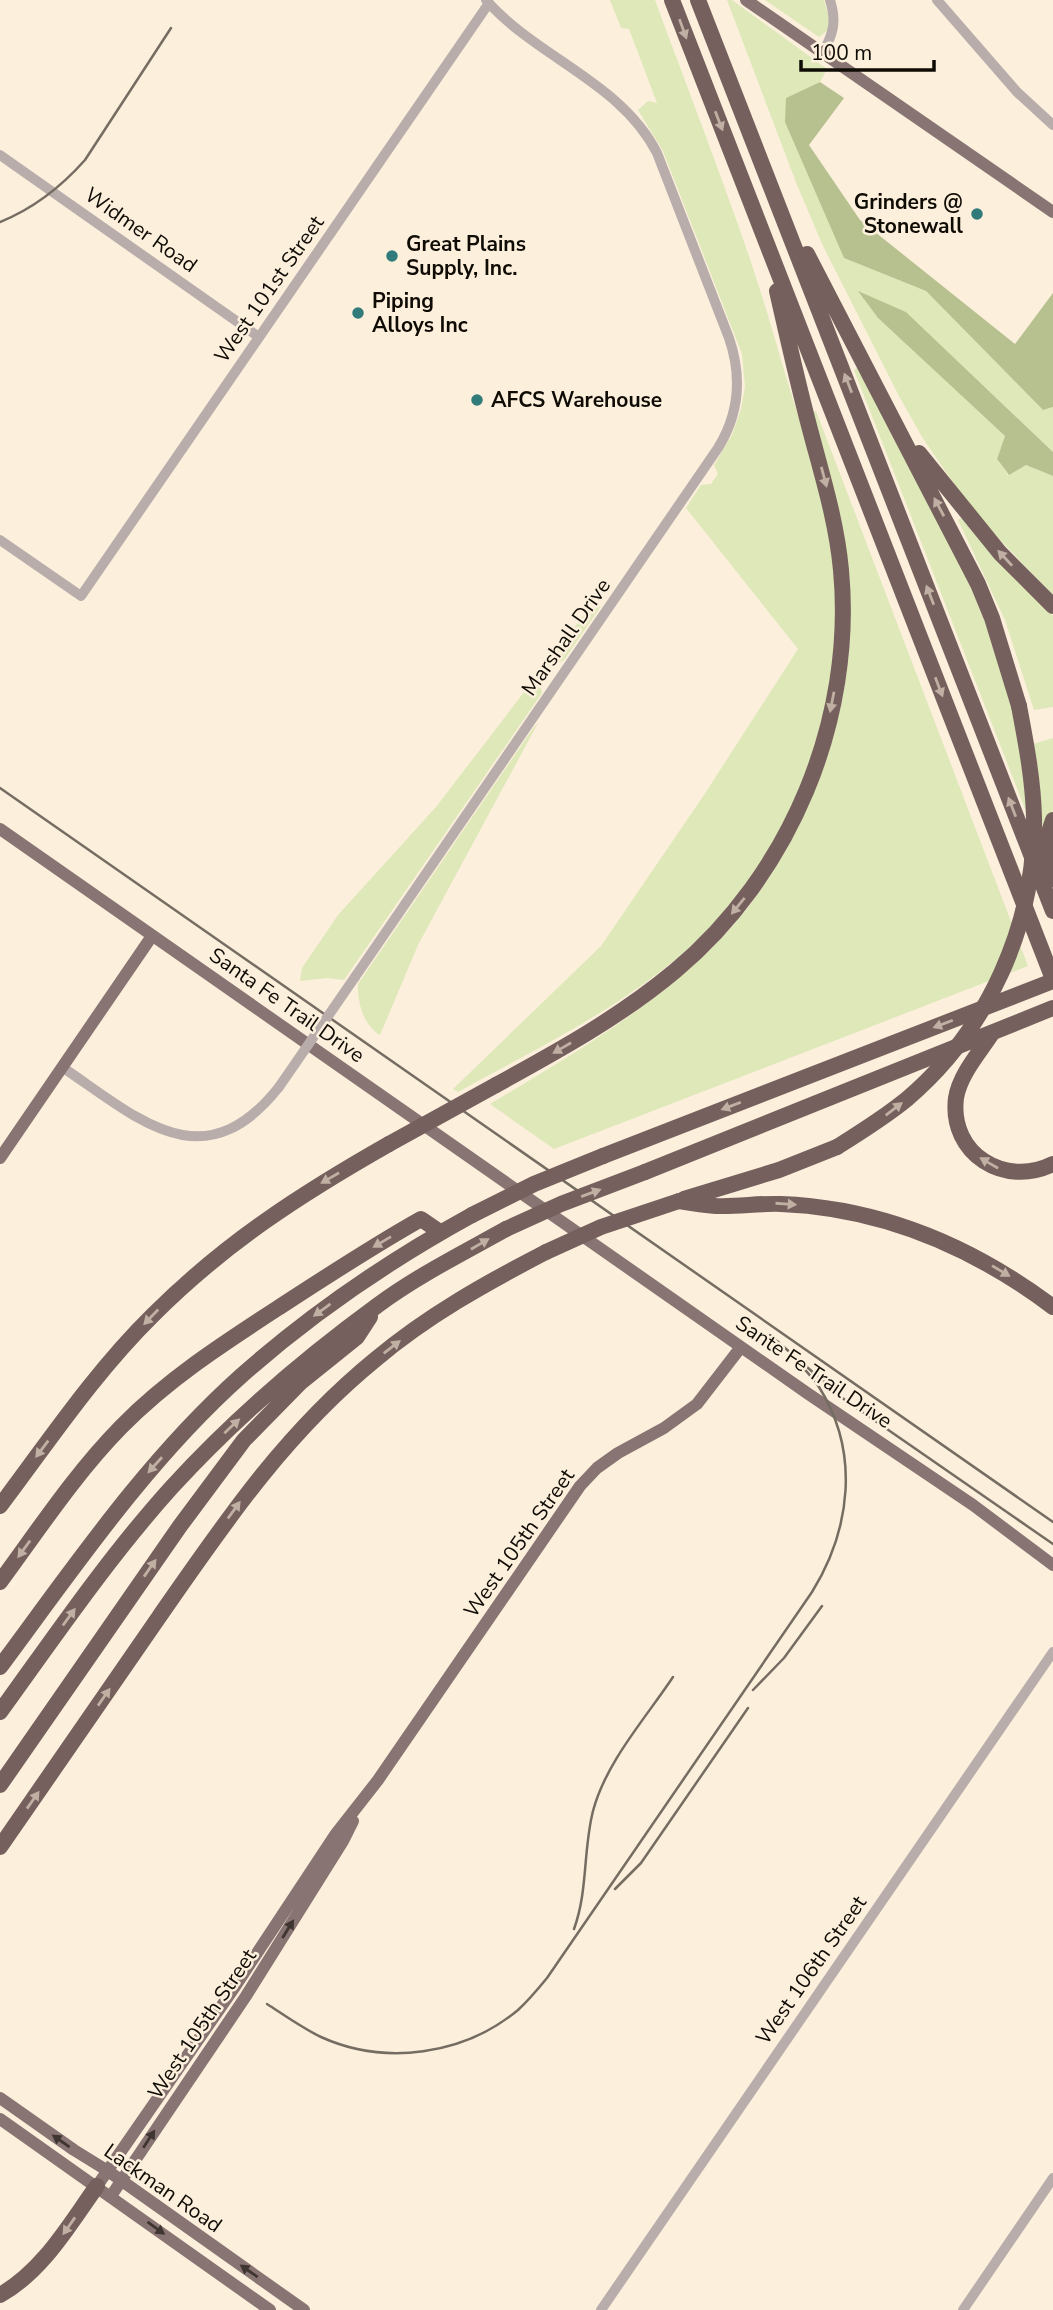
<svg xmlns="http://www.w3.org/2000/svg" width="1053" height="2310" viewBox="0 0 1053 2310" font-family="'Nunito Sans',sans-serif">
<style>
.green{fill:#dee8b9}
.forest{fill:#b7c18f}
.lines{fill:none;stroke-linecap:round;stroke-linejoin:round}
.minor{stroke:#b8adab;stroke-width:10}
.major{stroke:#887472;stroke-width:12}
.highway{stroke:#76605d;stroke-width:16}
.rail{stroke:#756d61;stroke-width:2.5}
.minor-bridge{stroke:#b8adab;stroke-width:10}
.highway-bridge{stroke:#76605d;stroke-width:16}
.oneway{fill:#c0afa3}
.oneway2{fill:#3f3531}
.poi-dot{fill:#317b7b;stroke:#fcefdc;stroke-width:2.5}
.labels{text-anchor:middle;stroke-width:5;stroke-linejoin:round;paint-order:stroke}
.poi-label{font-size:21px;font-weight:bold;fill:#0f0b05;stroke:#fcefdc;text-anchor:start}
.street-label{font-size:21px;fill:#0f0b05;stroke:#fcefdc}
</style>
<rect width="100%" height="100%" fill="#fcefdc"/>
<!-- green -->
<path class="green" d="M610 0H655C687 87 721 174 751 262 764 301 775 340 787 380 809 451 835 525 836 600 839 718 788 854 703 935 632 1003 543 1045 458 1092L453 1089 601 946 704 795 798 649 686 508 701 485 711 484 718 474 714 465 732 435 741 409 745 387 742 354 663 151 638 110 648 101 657 103 629 29 621 28Z
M727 0H732L827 69 820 82 786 98 844 258 926 291 1043 410 1053 407V452L906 312 859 292 878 318 1005 436 997 459 1008 475 1026 465 1053 476V596L972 510 922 437 899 396 823 246 797 185Z
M765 0H824L829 18 828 30 819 37Z
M859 367 971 585 1001 664 1023 747 1053 738V810L1040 834 1029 819 854 370Z
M816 411 1028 966 554 1149 490 1104C567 1058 646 1012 711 949 796 866 854 728 850 609 848 541 832 477 812 412Z
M963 517 1020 582 1053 616V707L1034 710 1005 620 958 520Z
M601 606 564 660 555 665 544 666 588 610Z
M538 674 542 693 344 980 327 978 300 981 302 968 338 915 436 807Z
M538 723 418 945 380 1035C364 1026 357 1002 358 984L534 727Z"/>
<!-- forest -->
<path class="forest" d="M820 82 844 98 809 145 860 220 1015 344 1053 293V407L1043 410 926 291 844 258 785 122 786 98Z
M858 291 906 312 1053 452V476L1026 465 1009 475 997 459 1005 436 878 318Z"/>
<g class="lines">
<!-- minor -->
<path class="minor" d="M937 0 1017 92 1053 125
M822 54C833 35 837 22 830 0
M0 155 259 337
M0 540 81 596 489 3
M355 977 718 448C739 414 742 376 729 338L657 153C621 82 537 58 486 0
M62 1067C138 1118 203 1183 279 1087
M601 2310 1053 1652
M963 2310 1053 2178"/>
<!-- major -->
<path class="major" d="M746 0 1053 212
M0 829 807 1393 973 1505 1053 1565
M0 1158 152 936
M0 2098 74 2150 108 2171 304 2310
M0 2119 270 2310
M97 2186 234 1988 335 1835 378 1780 580 1486 597 1468 618 1453 664 1428 697 1404 741 1347
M111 2196 246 1996 343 1841 353 1821"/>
<!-- highway -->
<path class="highway" d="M672 0 1053 979
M698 0 1053 911
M807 254 978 584 992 618 1019 706
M919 453 1000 553 1053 606
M1046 883 1047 838 1053 820
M993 1032C980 1052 960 1074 956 1098 949 1154 1005 1188 1053 1164
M496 1085C558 1051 620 1017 675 971 790 875 855 720 841 570 836 515 818 463 805 410 795 371 786 331 777 291
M603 1156 1053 981
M645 1172 1053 1008
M684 1199 779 1170 837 1147
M679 1201C691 1203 704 1205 716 1206 738 1207 759 1203 781 1204 882 1208 973 1247 1053 1307
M0 1506C49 1441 95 1372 153 1315 225 1243 301 1194 389 1144
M0 1582C39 1529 75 1474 121 1427 168 1379 224 1343 281 1306 327 1276 373 1246 421 1219L440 1232
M0 1667C75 1566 147 1460 241 1376 312 1313 390 1260 472 1215
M0 1712C55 1636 108 1558 171 1488 233 1420 304 1359 378 1305 417 1276 463 1253 506 1229
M0 1785 180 1526 244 1440 301 1382 357 1337 370 1317
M0 1847C53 1771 106 1694 159 1617 225 1522 285 1433 376 1359 427 1316 486 1283 546 1252
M0 2295C43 2271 69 2225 97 2186"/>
<!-- rail -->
<path class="rail" d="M0 222C35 208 61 187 85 160L171 28
M0 788 1053 1522
M770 1335 845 1400 1053 1544
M753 1690 784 1658 822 1606
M615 1889 641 1863 748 1708
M574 1929C588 1891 583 1850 593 1811 606 1762 645 1719 673 1677
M267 2004C284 2015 302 2028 321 2037 385 2066 464 2055 518 2010 529 2000 538 1989 547 1978L812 1592C851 1529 860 1452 819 1387 812 1376 802 1367 794 1358"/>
<!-- minor-bridge -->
<path class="minor-bridge" d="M279 1087 355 977"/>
<!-- highway-bridge -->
<path class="highway-bridge" d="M389 1144 496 1085
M837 1147C861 1132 885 1117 907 1099 988 1030 1036 924 1034 817 1033 779 1026 743 1019 706
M472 1215 534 1184 603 1156
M506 1229 561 1204 645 1172
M546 1252 601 1227 679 1201"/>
</g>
<!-- one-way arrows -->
<defs><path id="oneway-solid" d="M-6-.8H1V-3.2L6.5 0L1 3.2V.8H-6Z" transform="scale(1.75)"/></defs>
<g class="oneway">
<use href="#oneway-solid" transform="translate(683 29) rotate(70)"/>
<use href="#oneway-solid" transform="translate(719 121) rotate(69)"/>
<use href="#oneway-solid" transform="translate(848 383) rotate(-111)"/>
<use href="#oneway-solid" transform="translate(824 477) rotate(75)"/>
<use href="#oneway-solid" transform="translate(939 507) rotate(-118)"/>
<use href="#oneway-solid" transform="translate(1005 558) rotate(-133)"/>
<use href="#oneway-solid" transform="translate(930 595) rotate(-111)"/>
<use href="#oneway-solid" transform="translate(939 687) rotate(69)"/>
<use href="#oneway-solid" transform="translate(832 702) rotate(101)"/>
<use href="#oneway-solid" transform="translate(1012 807) rotate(-111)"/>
<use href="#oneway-solid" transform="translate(738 906) rotate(129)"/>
<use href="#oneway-solid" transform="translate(943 1024) rotate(159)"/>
<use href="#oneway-solid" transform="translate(562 1048) rotate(150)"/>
<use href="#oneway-solid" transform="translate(731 1106) rotate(159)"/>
<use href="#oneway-solid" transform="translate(894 1109) rotate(-38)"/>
<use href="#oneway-solid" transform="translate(989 1163) rotate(-150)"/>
<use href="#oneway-solid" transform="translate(330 1178) rotate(150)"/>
<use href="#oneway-solid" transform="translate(591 1193) rotate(-20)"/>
<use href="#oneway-solid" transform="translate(786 1204) rotate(4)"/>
<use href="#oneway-solid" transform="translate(382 1242) rotate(149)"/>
<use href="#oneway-solid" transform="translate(480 1244) rotate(-30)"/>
<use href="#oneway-solid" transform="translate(1001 1271) rotate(31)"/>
<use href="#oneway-solid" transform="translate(322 1310) rotate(144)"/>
<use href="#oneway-solid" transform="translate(151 1317) rotate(134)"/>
<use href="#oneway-solid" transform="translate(392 1347) rotate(-38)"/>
<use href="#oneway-solid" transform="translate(232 1426) rotate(-43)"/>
<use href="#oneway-solid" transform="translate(42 1449) rotate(127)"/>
<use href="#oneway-solid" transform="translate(155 1465) rotate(132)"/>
<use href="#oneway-solid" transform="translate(234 1510) rotate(-54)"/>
<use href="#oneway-solid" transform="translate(24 1549) rotate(126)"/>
<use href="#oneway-solid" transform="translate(150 1568) rotate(-55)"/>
<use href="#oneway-solid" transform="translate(69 1617) rotate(-54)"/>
<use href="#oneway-solid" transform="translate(104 1697) rotate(-55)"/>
<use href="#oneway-solid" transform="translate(33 1800) rotate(-55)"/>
<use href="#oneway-solid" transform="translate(69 2226) rotate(125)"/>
</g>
<g class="oneway2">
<use href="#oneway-solid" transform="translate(288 1929) rotate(-58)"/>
<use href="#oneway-solid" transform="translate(149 2139) rotate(-57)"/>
<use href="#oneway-solid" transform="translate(61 2141) rotate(-145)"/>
<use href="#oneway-solid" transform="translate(156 2228) rotate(36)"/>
<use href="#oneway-solid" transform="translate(249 2271) rotate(-145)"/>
</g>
<!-- markers -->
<g class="poi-dot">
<circle cx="977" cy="214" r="7"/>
<circle cx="392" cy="256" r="7"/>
<circle cx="358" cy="313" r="7"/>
<circle cx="477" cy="400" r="7"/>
</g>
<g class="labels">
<!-- poi labels -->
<g class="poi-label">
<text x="963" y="209" text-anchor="end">Grinders @<tspan x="963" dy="24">Stonewall</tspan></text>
<text x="406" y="251">Great Plains<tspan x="406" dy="24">Supply, Inc.</tspan></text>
<text x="372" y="308">Piping<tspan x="372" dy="24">Alloys Inc</tspan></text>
<text x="491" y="407">AFCS Warehouse</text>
</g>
<!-- street labels -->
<g class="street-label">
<text transform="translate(141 230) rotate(35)" y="7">Widmer Road</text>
<text transform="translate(269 289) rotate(-55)" y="7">West 101st Street</text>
<text transform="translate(566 637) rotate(-55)" y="7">Marshall Drive</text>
<text transform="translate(287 1005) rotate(35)" y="7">Santa Fe Trail Drive</text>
<text transform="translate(814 1372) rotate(34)" y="7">Sante Fe Trail Drive</text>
<text transform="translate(519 1543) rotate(-55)" y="7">West 105th Street</text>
<text transform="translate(811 1970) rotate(-55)" y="7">West 106th Street</text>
<text transform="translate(202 2024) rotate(-56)" y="7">West 105th Street</text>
<text transform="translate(163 2188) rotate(35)" y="7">Lackman Road</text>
</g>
</g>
<!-- scale -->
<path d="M801 60v10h133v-10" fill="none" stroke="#0f0b05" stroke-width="3.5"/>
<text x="811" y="60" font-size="21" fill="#0f0b05" stroke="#fcefdc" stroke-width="5" paint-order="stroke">100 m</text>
</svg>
